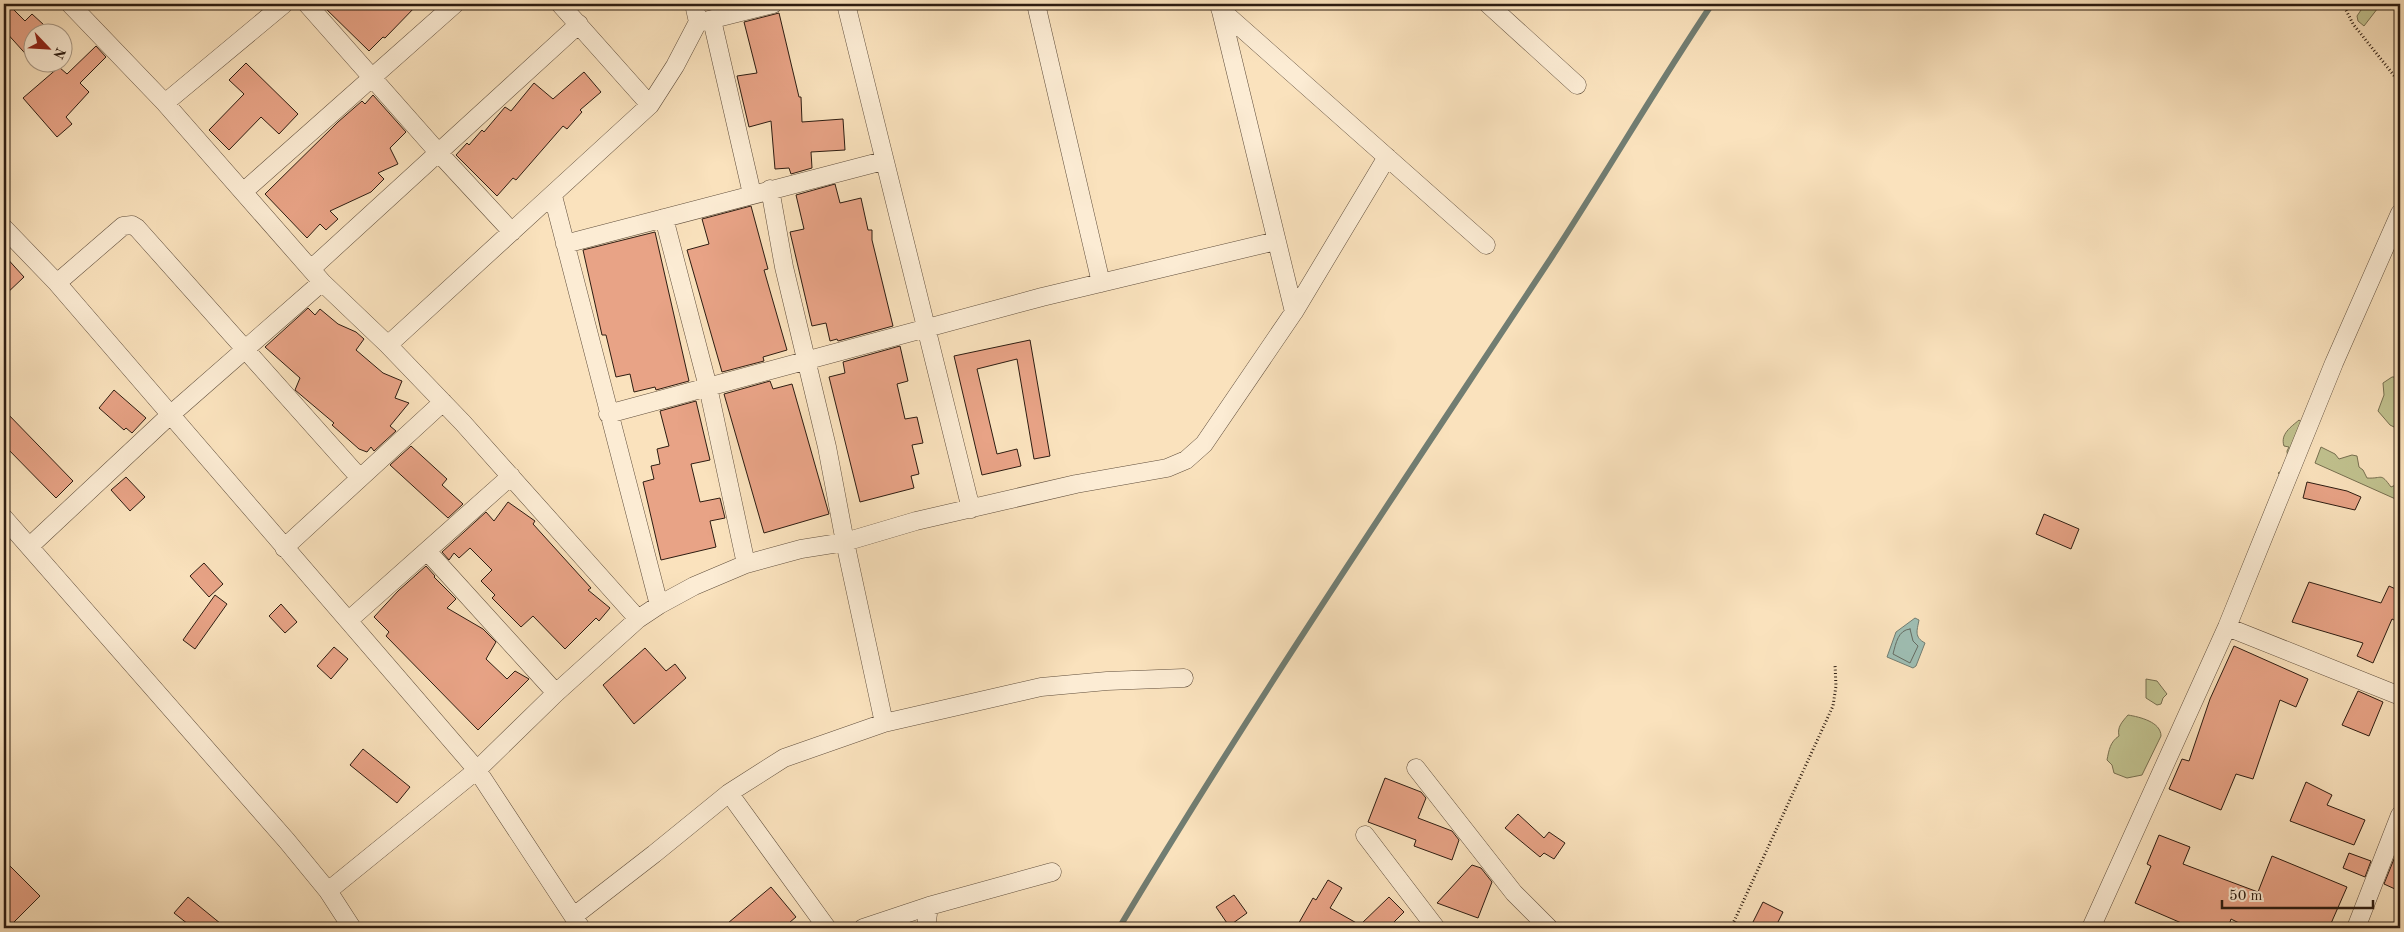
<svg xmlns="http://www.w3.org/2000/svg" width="2404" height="932" viewBox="0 0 2404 932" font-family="'Old Standard TT',serif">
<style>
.green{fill:#c1c28f;stroke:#776f50}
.water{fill:#9ebdb2;stroke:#717d72}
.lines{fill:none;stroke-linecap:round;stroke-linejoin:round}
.shore{stroke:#666c62;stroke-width:1}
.stream{stroke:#717d72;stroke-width:6}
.building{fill:#e8a386;stroke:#2d1c11}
.minor-casing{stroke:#604e3c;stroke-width:19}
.path{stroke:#2d1c11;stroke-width:3;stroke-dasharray:1 2.5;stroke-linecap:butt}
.minor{stroke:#fcecd4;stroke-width:18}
</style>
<rect width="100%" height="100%" fill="#fae2bd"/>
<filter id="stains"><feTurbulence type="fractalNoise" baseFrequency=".004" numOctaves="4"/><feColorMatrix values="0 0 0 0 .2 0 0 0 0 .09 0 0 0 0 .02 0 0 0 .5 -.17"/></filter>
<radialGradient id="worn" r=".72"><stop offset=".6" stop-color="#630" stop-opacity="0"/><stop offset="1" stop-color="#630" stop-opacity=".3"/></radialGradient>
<!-- green -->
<path class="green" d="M2365 4H2381L2364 26 2358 21 2357 16Z
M2392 377H2400V419L2394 427 2390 425 2378 411 2384 395 2383 383Z
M2299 420 2303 423 2300 427C2310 454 2304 460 2282 477L2278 473 2284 469 2288 460 2287 451 2289 447 2284 446C2280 434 2291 427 2299 420Z
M2321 447 2335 454 2339 459 2352 455 2357 456 2359 467 2363 470 2367 478C2383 479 2380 472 2391 487L2400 483V501L2315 463Z
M2146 679 2157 681 2167 694 2163 698 2161 704 2157 705 2146 698Z
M2128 715C2140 717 2161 722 2161 736L2142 775 2127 778 2114 773 2112 765 2107 760C2109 750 2110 742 2119 736 2117 727 2122 722 2128 715Z"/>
<!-- water -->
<path class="water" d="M1915 618 1919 620C1917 631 1914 637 1925 643L1916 666 1913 668 1887 657 1896 632Z"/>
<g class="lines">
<!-- shore -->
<path class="shore" d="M1910 629 1913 641 1918 646 1910 663 1893 654C1896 643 1898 630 1910 629Z"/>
<!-- stream -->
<path class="stream" d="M1119 928C1256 699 1406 478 1553 255 1607 172 1657 86 1712 4"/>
</g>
<!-- building -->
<path class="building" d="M4 4H8L25 21 32 14 44 25 37 32H32V61L4 30Z
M321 4H418L385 38 383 37 369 51Z
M779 13 799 97H801L802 122 843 119 845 150 811 152 812 168 791 174 789 168 775 169 771 121 749 127 737 76 757 73 744 22Z
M96 46 106 57 80 83 89 92 66 117 72 124 57 137 23 98 59 67 67 74Z
M246 63 298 114 279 134 261 117 229 150 209 130 244 94 229 80Z
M584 72 601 92 580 110 582 112 567 129 563 126 516 180 513 178 497 196 456 155 467 143 469 145 482 130 484 132 505 107 511 111 534 83 553 99Z
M373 95 406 132 390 148 398 164 378 173 384 179 371 192 330 211 338 219 326 230 320 224 307 238 265 194 338 122 362 101 365 104Z
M835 184 840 203 861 198 868 230H872V240L893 326 838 341 837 339 830 341 826 323 812 326 790 232 804 229 796 195Z
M751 206 768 269 764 270 787 350 763 357 764 361 722 372 687 250 709 244 702 219Z
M655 232 689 381 656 390 655 387 634 392 630 374 616 377 606 335H602L583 250Z
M4 255 24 277 4 296Z
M308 308 315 315 320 309 338 324 356 332 364 339 356 350 383 373 402 381 395 398 409 403 390 426 396 431 374 451 371 447 367 452 359 449 332 425 334 423 295 390 300 378 265 347Z
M1030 340 1050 456 1034 459 1017 359 977 369 997 454 1017 449 1021 466 982 475 954 356Z
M900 346 908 381 897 384 905 419 917 417 923 443 912 445 919 474 911 476 914 488 860 502 829 377 845 373 843 362Z
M770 381 773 389 792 384 829 514 764 533 724 394Z
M114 390 146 418 132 433 126 428 124 430 99 408Z
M696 401 710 460 691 464 700 502 720 498 725 518 710 521 716 547 661 560 643 482 654 479 651 466 660 464 657 449 669 446 660 411Z
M4 410 73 481 56 498 4 445Z
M411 446 447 479 442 485 463 504 448 518 390 465Z
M126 477 145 497 130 511 111 490Z
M2307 482 2347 491 2361 497 2355 510 2303 498Z
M508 502 535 521 533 524 591 588 588 590 610 608 599 621 596 618 565 649 533 616 521 627 492 598 495 595 481 581 492 570 470 548 459 558 454 553 449 560 442 552 486 512 494 521Z
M2044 514 2079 529 2071 549 2036 534Z
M204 563 223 584 209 597 190 576Z
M426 566 435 576 434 577 456 599 447 608 483 629 496 642 486 659 507 679 515 671 529 679 478 730 386 636 389 632 374 617 398 591Z
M2309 582 2381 603 2389 586 2400 591V623L2392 619 2373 663 2357 656 2363 643 2292 622Z
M215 595 227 604 195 649 183 640Z
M281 604 297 622 285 633 269 616Z
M2234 646 2308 679 2296 707 2280 700 2253 779 2236 774 2221 810 2169 789 2182 759 2189 761 2210 699Z
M334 647 348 659 331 679 317 666Z
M645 648 666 671 675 664 686 678 634 724 603 685Z
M2358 691 2383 702 2369 736 2342 725Z
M363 749 410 787 397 803 350 765Z
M1385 778 1421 792 1426 798 1418 818 1452 831 1459 840 1452 860 1414 846 1416 840 1368 822Z
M2306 782 2332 795 2327 805 2365 820 2354 845 2290 821Z
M1518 814 1544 838 1549 832 1565 843 1554 859 1544 853 1540 857 1505 828Z
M2159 835 2190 847 2183 864 2258 892 2272 856 2347 887 2329 928H2249L2231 919 2228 928H2193L2135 903 2151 866 2147 864Z
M2400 844V886L2397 885 2395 889 2384 884Z
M2349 853 2371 861 2365 877 2343 868Z
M4 860 40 896 8 928H4Z
M1472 865 1481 868 1492 882 1478 918 1437 903Z
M1328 880 1342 888 1330 908 1360 925 1389 897 1404 912 1388 928H1296L1313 898 1316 900Z
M771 887 796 917 783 928H722Z
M1234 895 1247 913 1229 926 1216 907Z
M188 897 226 928H193L174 913Z
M1763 902 1783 912 1775 928H1750Z"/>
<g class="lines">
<!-- minor casing -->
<g class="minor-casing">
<path id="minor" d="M70 4 165 103 322 282 388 345 463 423 638 619
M307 4 437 151 512 232
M560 4 650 105
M846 4 971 509
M1036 4 1101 283
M1488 4 1577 85
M1220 7 1294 312
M1220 9 1486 245
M712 20 752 194
M701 22 773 4
M165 103 284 4
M770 189 784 267 827 447 845 542 884 723
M243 192 455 4
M553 196 659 605
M664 218 708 387 746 564
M4 228 57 283 477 770 581 928
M565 244 883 161
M311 269 579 24
M57 283 123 226 132 225 137 228 359 477
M388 345 650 105 675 66 698 22 694 4
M608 414 1042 297 1276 241
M4 518 287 841 328 891 352 928
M30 546 169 416 322 282
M284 548 443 402
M427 551 556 693
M349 620 511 476
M2227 627 2400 696
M1416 768 1514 893 1549 928
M729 793 827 928
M1365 835 1436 928
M328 891 477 770 556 693 638 619 659 605 694 586 746 564 801 549 845 542 916 521 1076 484 1167 468 1186 460 1204 444 1294 312 1387 157
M574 916 654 854 729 793 784 758 884 723 1041 687 1107 681 1184 678
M863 928 929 906 1052 872
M926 928 929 906
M2091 928 2227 627 2334 363 2400 213
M2356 928 2400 815"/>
</g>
<!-- path -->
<path class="path" d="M2343 4 2353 24 2400 83
M1731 928 1833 706 1836 686 1835 665"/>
<!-- minor -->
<use href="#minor" class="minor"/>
</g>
<!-- margin -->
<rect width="2404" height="932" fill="none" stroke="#fae2bd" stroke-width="20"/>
<rect x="5" y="5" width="2394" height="922" fill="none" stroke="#2d1c11" stroke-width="2.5"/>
<rect x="10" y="10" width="2384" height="912" fill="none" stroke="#2d1c11"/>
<!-- north arrow -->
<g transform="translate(48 48) rotate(115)"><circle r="24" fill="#fcecd4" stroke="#a99986"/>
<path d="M0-4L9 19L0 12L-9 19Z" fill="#8f2418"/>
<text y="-8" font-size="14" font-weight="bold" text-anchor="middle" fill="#2d1c11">N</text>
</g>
<!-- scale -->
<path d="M2222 900v8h151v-8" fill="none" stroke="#2d1c11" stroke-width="2.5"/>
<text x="2229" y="900" font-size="15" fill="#2d1c11" stroke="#fcecd4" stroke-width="4" paint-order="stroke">50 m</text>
<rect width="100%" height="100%" filter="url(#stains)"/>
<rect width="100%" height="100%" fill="url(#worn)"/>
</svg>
